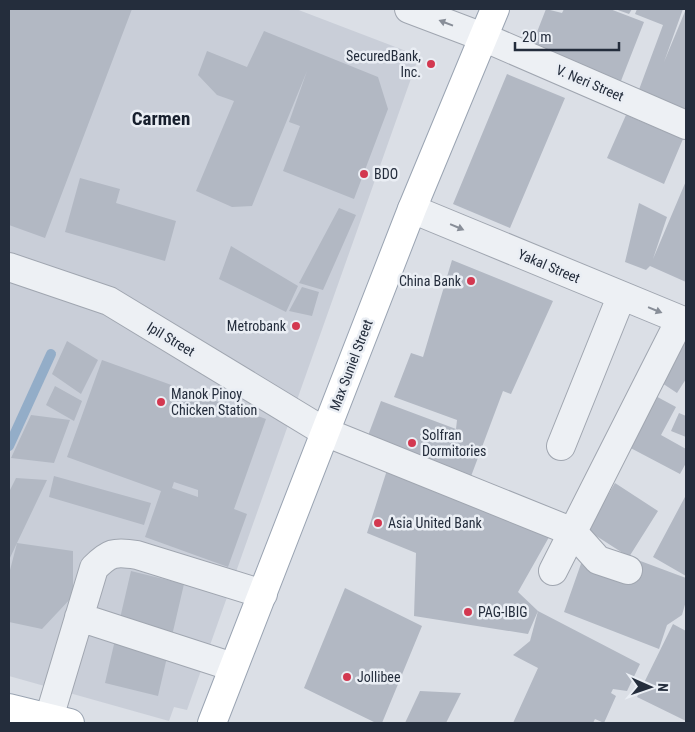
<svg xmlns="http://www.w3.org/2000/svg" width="695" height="732" viewBox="0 0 695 732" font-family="'Roboto Condensed',sans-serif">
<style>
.built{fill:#c9ced8}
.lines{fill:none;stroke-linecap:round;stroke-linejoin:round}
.stream{stroke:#93adc8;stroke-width:10}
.building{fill:#b2b8c3;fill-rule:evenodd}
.minor-casing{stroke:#a0a6b0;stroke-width:30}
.major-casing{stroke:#9aa4b2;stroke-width:30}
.minor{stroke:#edf0f4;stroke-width:28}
.major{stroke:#fff;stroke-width:28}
.oneway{fill:#888e98}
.poi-dot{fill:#d33850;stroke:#eaeef4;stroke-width:2}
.labels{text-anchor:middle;stroke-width:5;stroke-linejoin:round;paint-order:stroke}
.poi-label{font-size:14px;fill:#242d3c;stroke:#eaeef4;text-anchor:start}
.street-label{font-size:14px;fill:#242d3c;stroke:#eaeef4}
.district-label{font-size:19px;font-weight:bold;fill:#171f2d;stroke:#eaeef4}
</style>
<rect width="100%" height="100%" fill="#dbdfe6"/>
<!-- built -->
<path class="built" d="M9 9H296L419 56 187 710 174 707 169 721 9 676Z"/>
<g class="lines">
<!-- stream -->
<path class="stream" d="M9 446 51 354"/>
</g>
<!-- building -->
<path class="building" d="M9 9H132L45 238 9 225Z
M546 9 562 13 564 9H610L644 22 619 86 530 50Z
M615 9H632L629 14Z
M637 9H683L664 62 686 9V114L637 95 663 25 635 14Z
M264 31 378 77 388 109 354 199 283 171 300 126 289 122 307 71 252 206 232 207 196 191 234 101 217 95 198 75 207 51 247 67Z
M507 74 565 98 510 228 453 204Z
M626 115 683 139 664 184 607 158Z
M80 178 120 189 116 203 176 221 165 261 65 232Z
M686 181V282L650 266 646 270 625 262 639 203 667 217 653 259Z
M339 208 356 215 323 290 299 283Z
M231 246 298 286 286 312 219 279Z
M452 260 553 301 511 394 503 391 470 479 366 441 381 401 456 429 457 420 394 397 411 353 423 357Z
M302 287 319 292 312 316 289 311Z
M686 334V379L677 393 656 379Z
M67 341 98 360 81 394 52 374Z
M102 360 266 419 234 509 247 514 228 567 145 537 161 491 67 457ZM174 482 198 490V497L172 488Z
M55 386 82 401 74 421 46 405Z
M650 393 676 407 661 435 686 449V463L680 474 623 444Z
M679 413 686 416V437L671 431Z
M31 415 70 420 54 463 11 458Z
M387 470 553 530 518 592 538 611 640 664 627 691 613 689 611 693 616 696 604 723 595 719 593 723H513L538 668 513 655 530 641 538 611 528 634 414 616 416 553 367 533Z
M54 476 151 503 144 525 49 497Z
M16 478 47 480 17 543 73 551V596L42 629 9 622V574L17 543 9 560V492Z
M615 483 658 511 629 557 587 530Z
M686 495V576L653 557Z
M583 558 635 559 686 578V601L682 615 667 625 659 649 564 612Z
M131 571 184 584 158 696 105 683Z
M345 588 422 626 382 723H376L304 688Z
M673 624 686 631V721L637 697Z
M420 691 461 693 446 723H405Z"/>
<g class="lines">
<!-- minor casing -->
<g class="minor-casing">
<path id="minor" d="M409 9 483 37 686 125
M412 209 686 322
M9 267 109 301 325 432 573 532 598 560 628 570
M561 446 621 297
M553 571 680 320
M79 617 233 667
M49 718 94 568C109 553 114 551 137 555L263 594"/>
</g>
<!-- major casing -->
<g class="major-casing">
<path id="major" d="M9 708 70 723
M212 723 412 209 495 9"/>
</g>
<!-- minor -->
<use href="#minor" class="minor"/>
<!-- major -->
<use href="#major" class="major"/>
</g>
<!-- one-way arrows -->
<defs><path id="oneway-solid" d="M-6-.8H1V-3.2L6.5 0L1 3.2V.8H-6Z" transform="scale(1.25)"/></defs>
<g class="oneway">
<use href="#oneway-solid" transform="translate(446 23) rotate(-159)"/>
<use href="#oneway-solid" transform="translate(457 227) rotate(23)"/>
<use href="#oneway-solid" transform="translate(655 310) rotate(22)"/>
</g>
<!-- markers -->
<g class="poi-dot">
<circle cx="431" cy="64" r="5"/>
<circle cx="364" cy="174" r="5"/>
<circle cx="471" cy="281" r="5"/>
<circle cx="296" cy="326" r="5"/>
<circle cx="161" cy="402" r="5"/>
<circle cx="412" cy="443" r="5"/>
<circle cx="378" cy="523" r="5"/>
<circle cx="468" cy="612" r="5"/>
<circle cx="347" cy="677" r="5"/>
</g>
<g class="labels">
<!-- poi labels -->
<g class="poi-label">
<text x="421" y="61" text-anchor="end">SecuredBank,<tspan x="421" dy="16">Inc.</tspan></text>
<text x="374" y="179">BDO</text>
<text x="461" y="286" text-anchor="end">China Bank</text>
<text x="286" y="331" text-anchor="end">Metrobank</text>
<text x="171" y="399">Manok Pinoy<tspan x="171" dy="16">Chicken Station</tspan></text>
<text x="422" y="440">Solfran<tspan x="422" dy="16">Dormitories</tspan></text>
<text x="388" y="528">Asia United Bank</text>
<text x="478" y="617">PAG-IBIG</text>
<text x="357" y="682">Jollibee</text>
</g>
<!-- street labels -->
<g class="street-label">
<text transform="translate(590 83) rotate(23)" y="5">V. Neri Street</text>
<text transform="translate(549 266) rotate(23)" y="5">Yakal Street</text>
<text transform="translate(171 339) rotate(31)" y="5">Ipil Street</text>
<text transform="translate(351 365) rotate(-69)" y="5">Max Suniel Street</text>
</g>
<!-- district labels -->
<g class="district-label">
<text x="161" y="125">Carmen</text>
</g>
</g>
<!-- border -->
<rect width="695" height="732" fill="none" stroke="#242d3c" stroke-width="20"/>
<!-- north arrow -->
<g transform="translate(650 687) rotate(92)" stroke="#eaeef4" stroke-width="4" paint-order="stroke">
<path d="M0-4L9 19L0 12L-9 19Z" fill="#242d3c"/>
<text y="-8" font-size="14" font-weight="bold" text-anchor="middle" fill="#242d3c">N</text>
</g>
<!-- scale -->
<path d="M515 42v8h104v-8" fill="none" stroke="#242d3c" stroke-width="2.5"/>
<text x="522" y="42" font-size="15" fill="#242d3c" stroke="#eaeef4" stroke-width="4" paint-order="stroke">20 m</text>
</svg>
